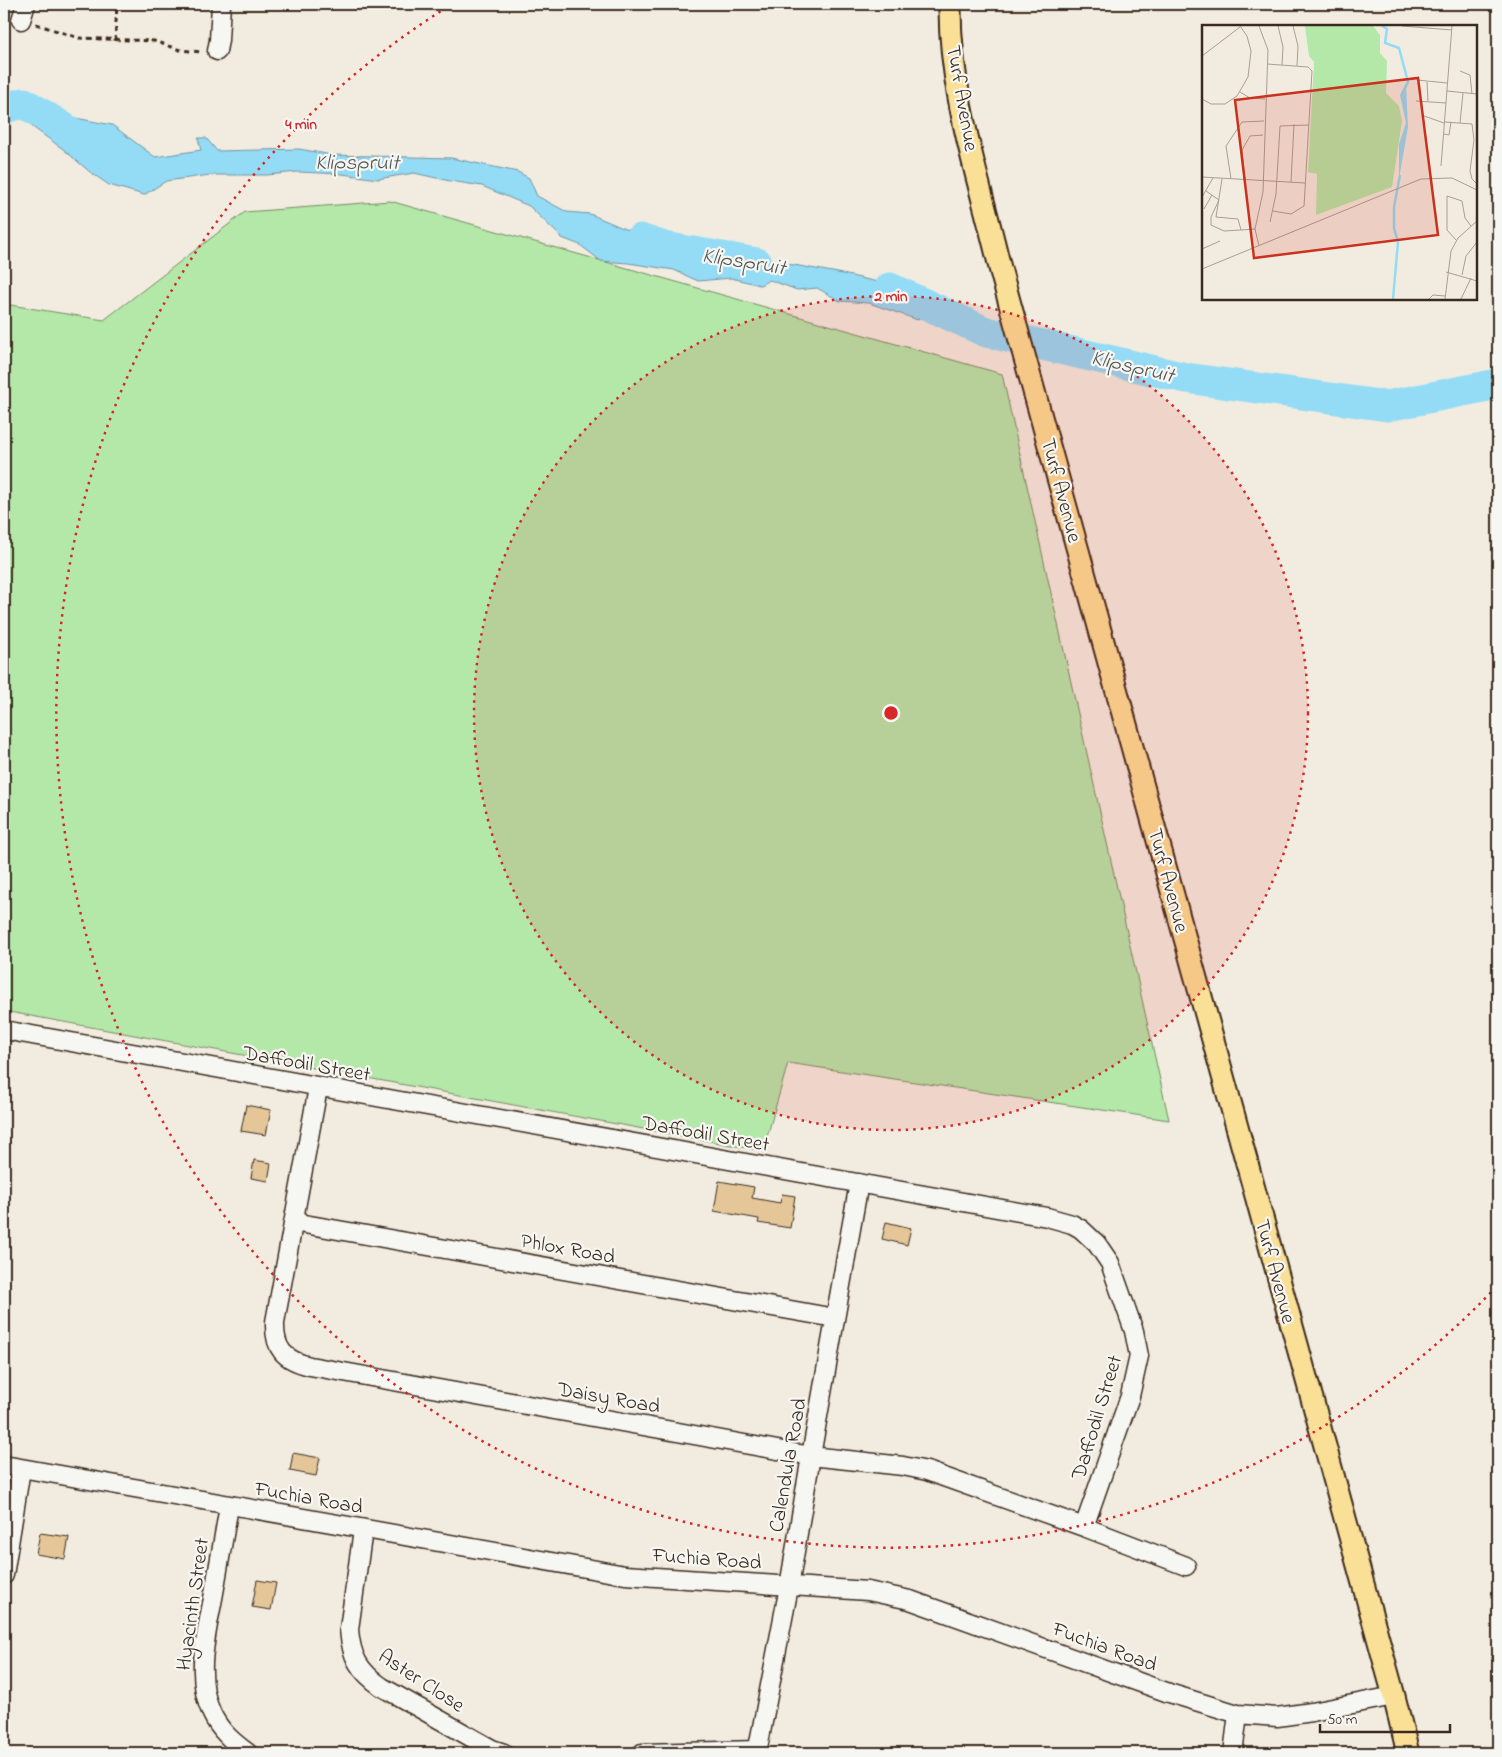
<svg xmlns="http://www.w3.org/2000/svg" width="1502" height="1757" viewBox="0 0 1502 1757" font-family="'Indie Flower',sans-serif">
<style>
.green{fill:#b3e8a9;stroke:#778964}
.water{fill:#94dbf6;stroke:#7094a0}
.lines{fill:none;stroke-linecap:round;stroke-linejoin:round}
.river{stroke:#94dbf6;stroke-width:31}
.building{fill:#e4c698;stroke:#3b2a1e}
.minor-casing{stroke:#3b2a1e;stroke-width:21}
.major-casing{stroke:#3b2a1e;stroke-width:25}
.path{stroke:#3b2a1e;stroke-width:3;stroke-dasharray:5 4;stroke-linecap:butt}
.minor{stroke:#f6f6f2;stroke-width:18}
.major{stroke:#fadf96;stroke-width:21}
.ring{fill:none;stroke:#d62828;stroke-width:2.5;stroke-dasharray:2.5 5}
.labels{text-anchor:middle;stroke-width:4.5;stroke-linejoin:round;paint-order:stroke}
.street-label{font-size:21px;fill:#3b2a1e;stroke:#f6f6f2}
.water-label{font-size:22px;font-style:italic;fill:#515654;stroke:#f6f6f2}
.inset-river{fill:none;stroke:#94dbf6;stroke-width:2.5}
.inset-road{fill:none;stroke:#a99e92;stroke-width:1}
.view{fill:#c8321e;fill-opacity:0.15;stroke:#c8321e;stroke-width:2.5}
.inset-edge{fill:none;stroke:#3b2a1e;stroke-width:2.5}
.centre{fill:#d62828;stroke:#f6f6f2;stroke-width:2.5}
.ring-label{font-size:15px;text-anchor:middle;font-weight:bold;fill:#d62828;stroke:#f6f6f2;stroke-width:4.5;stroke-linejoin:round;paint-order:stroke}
</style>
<rect width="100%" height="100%" fill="#f2ece0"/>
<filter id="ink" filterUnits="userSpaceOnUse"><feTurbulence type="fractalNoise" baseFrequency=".02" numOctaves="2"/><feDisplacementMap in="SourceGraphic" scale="10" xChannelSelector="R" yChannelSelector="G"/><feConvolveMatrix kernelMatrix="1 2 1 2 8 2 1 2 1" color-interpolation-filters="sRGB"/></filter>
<g filter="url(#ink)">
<!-- green -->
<path class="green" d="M390 201 1002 374 1169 1120 788 1063 763 1151 4 1011V304L104 320 245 212Z"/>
<!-- water -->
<path class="water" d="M50 113 112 125 155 157 201 150 198 138H206L217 151 299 149 332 155 451 158 518 172 529 178 537 196 567 212 590 214 630 231 704 259 728 253 838 273 900 287 930 302 918 320 869 303 840 301 817 288 797 290 770 280 760 285 731 278 698 281 674 270 628 263 601 261 580 245 562 238 529 206 482 186 450 181 414 173 378 179 342 174 298 172 267 175H210L166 181 144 195 109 185 90 172 63 149 31 126Z"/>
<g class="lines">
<!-- river -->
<path class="river" d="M4 108 24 103 82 139
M640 239 664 247 757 263
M890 288 986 332 1186 378 1387 406 1498 384"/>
</g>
<!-- building -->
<path class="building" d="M246 1105 271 1110 266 1135 241 1131Z
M254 1160 271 1163 268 1181 251 1178Z
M719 1181 754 1187 752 1198 780 1203 782 1194 795 1196 790 1228 758 1223 759 1219 714 1211Z
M886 1222 911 1228 907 1245 882 1239Z
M293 1453 320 1458 316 1476 290 1471Z
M40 1533 69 1537 65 1559 36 1554Z
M257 1580 276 1583 271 1610 252 1607Z"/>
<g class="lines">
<!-- minor casing -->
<g class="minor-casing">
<path id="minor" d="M21 20 26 4
M217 51 219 40 221 4
M4 1030 1047 1217 1072 1224 1081 1229 1097 1244 1110 1263 1134 1331 1139 1356 1130 1396 1084 1527
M318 1088 275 1322C274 1349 284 1360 310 1366L811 1456 903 1466 927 1471 1084 1527 1186 1566
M293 1222 835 1318
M4 1465 625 1575 868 1591 910 1600 1169 1693 1238 1714 1277 1717 1312 1712 1394 1696
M229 1506C224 1535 219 1564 214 1593 207 1632 194 1676 212 1714 220 1731 233 1742 248 1753
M363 1530 349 1629C351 1657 359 1671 382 1687L474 1739 492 1749 504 1753
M4 1575 21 1469
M642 1753 758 1750
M757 1753 789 1587 811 1456 859 1183
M1233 1753 1238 1714"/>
</g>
<!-- major casing -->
<g class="major-casing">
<path id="major" d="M950 4C949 93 980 182 1000 268L1394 1696 1408 1753"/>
</g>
<!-- path -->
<path class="path" d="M36 24 79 38 154 41 180 50 201 52
M115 41 117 4"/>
<!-- minor -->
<use href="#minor" class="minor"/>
<!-- major -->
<use href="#major" class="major"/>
</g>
</g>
<!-- distance rings -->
<circle cx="891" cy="713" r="417" fill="#d62828" fill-opacity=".12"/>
<g class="ring">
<circle cx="891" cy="713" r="417"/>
<path d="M1496 1287A834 834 0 1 1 449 6"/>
</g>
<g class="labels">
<!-- street labels -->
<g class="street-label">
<text transform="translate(963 98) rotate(80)" y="7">Turf Avenue</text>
<text transform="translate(1062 490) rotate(75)" y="7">Turf Avenue</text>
<text transform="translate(1169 880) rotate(75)" y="7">Turf Avenue</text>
<text transform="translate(307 1063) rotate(10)" y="7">Daffodil Street</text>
<text transform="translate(706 1133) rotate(10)" y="7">Daffodil Street</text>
<text transform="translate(568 1248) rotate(10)" y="7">Phlox Road</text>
<text transform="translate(1276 1271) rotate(75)" y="7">Turf Avenue</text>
<text transform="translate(609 1397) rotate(10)" y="7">Daisy Road</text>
<text transform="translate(1096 1417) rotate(-73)" y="7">Daffodil Street</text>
<text transform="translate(787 1465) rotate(-80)" y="7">Calendula Road</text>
<text transform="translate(309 1497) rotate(10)" y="7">Fuchia Road</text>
<text transform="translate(707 1558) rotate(4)" y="7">Fuchia Road</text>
<text transform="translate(192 1604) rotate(-82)" y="7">Hyacinth Street</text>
<text transform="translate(1105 1646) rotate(20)" y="7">Fuchia Road</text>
<text transform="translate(422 1680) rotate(33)" y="7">Aster Close</text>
</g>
<!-- water labels -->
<g class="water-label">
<text x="357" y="169">Klipspruit</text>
<text transform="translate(744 260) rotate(9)" y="8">Klipspruit</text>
<text transform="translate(1133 365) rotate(13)" y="8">Klipspruit</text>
</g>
</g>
<!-- overview -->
<g transform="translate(1202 25)">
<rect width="275" height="275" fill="#f2ece0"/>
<path d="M103 1H171L178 10V28L185 36 184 68 197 81 200 96 190 162 114 190 115 149 106 147 112 37 107 31Z" fill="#b3e8a9"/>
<path d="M204 58 206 102 197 154V119L204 98 198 70Z" fill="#94dbf6"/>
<path class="inset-river" d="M180 1 185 4 183 18 197 23 206 57 203 63M191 274 196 217 192 203V182L198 150"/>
<path class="inset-road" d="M76 1 81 22 80 40M91 1 96 21 95 41M200 1 250 5M0 31 38 2M65 39 106 42 110 46 102 181 89 189 71 186M258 46 268 50 270 69M215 55 245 58M225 57 226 76M245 66 275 69M38 67 48 73 63 74M0 74 9 79H23L35 71 46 52 49 26 45 11 38 1M214 76 244 78M222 91 242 98M243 97 270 99M258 98 261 68M270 99 272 115 268 146 270 154 275 159M242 109 247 110 249 97M239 141 250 1M0 152 103 158M20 154 14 192 36 194 39 205 53 204M29 154 24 121 40 97 62 96M43 155 40 125 48 111 61 110M89 157 92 99M4 166 17 175M0 172 11 153M17 175 9 192V200L22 206 39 205M2 184 10 170M68 197 74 169 78 101 107 100M254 215 245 205V171L260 176 263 193 269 201M57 221 53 204 61 167 66 25 57 1M0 224 18 216M0 244 219 154 250 153 275 165M244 247 275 256M260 250 264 231 275 217M227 274 231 270 243 271M243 274 249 226 256 213 275 196M259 274 269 253"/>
<path class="view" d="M216 53 236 210 52 233 33 75Z"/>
<rect width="275" height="275" class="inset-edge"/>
</g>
<circle cx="891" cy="713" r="8" class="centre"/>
<g class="ring-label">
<text x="301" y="129">4 min</text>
<text x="891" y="301">2 min</text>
</g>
<!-- margin -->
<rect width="1502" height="1757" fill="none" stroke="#f6f6f2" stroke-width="20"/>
<rect x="10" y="10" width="1482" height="1737" fill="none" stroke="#3b2a1e" stroke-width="2" filter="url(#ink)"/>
<!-- scale -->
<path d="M1320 1724v8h130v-8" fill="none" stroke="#3b2a1e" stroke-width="2.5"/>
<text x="1327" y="1724" font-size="15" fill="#3b2a1e" stroke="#f6f6f2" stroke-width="4" paint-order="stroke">50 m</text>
</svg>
